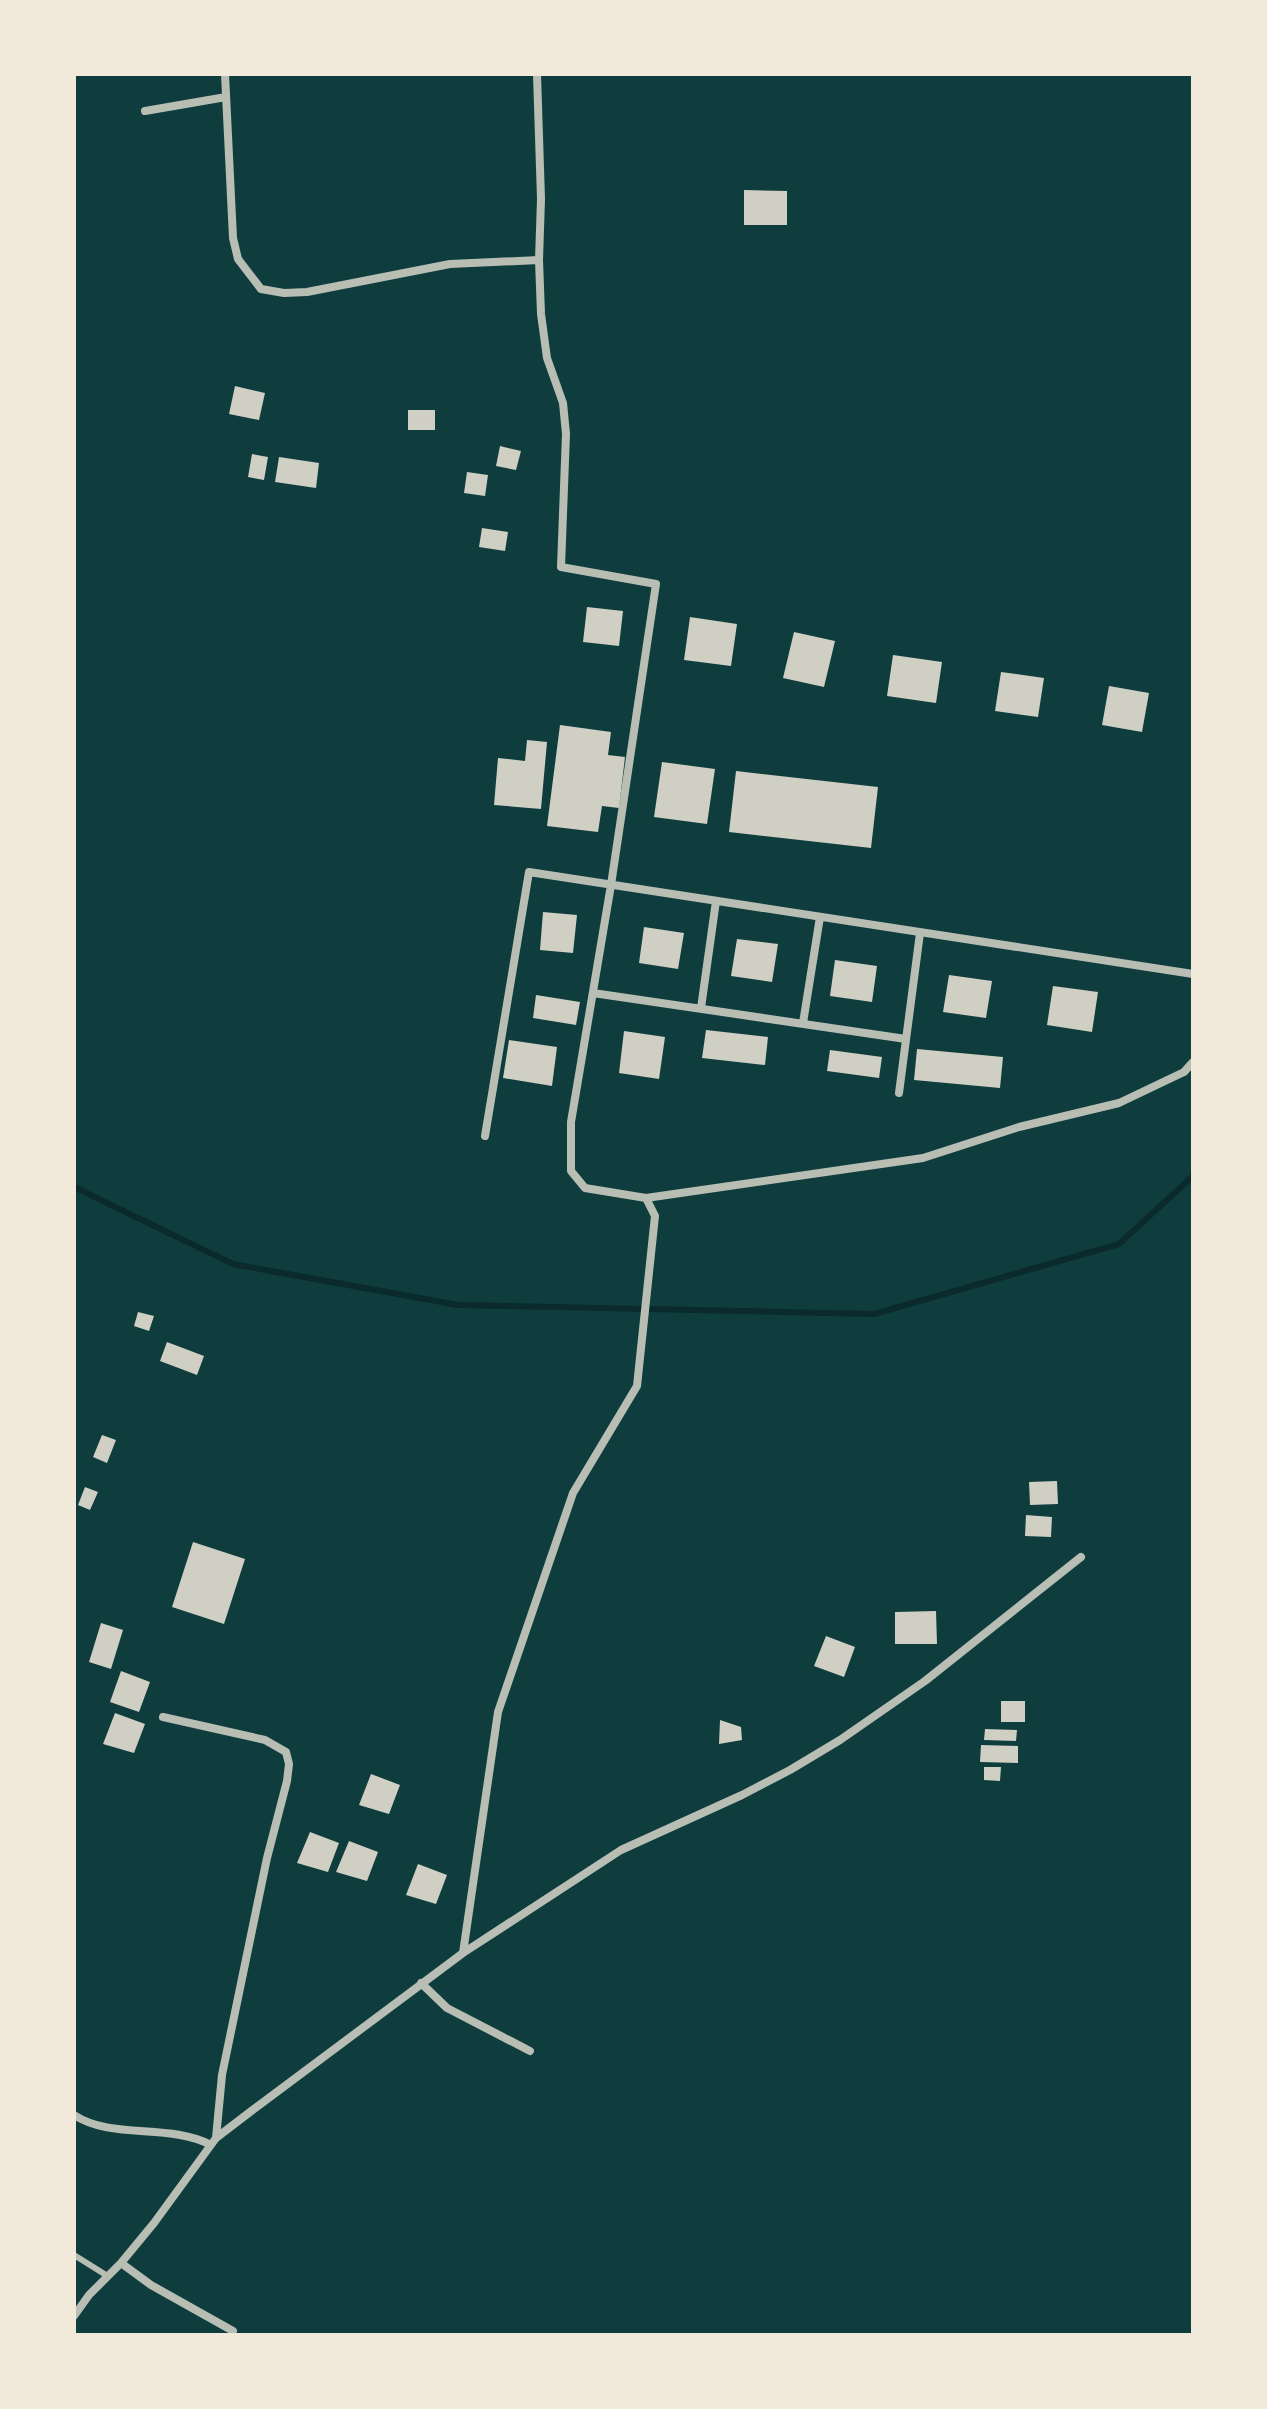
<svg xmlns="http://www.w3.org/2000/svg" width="1267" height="2409" viewBox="0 0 1267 2409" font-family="Manrope,sans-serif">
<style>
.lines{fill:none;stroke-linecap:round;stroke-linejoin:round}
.stream{stroke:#0a2a2b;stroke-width:6}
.building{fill:#cfcfc3}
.service{stroke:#b8beb3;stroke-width:6}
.minor{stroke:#b8beb3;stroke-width:8}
</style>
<rect width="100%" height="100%" fill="#0f3d3e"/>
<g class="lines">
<!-- stream -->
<path class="stream" d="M74 1187 233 1264 458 1305 874 1314 1119 1244 1193 1176"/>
</g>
<!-- building -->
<path class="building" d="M744 190 787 191V225H744Z
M235 386 265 393 259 420 229 414Z
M408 410H435V430H408Z
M500 446 521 451 516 470 496 466Z
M252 454 268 457 264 480 248 477Z
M279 457 319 463 316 488 275 482Z
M467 472 488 475 485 496 464 493Z
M482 528 508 532 505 551 479 547Z
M587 607 623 611 619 646 583 642Z
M690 617 737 624 731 666 684 660Z
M794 632 835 641 824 687 783 678Z
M893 655 942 662 936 703 887 696Z
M1001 672 1044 678 1038 717 995 711Z
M1109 686 1149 693 1142 732 1102 725Z
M560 725 611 732 608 755 625 757 619 808 602 806 598 832 547 826Z
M527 740 547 742 541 809 494 805 498 758 525 761Z
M662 762 715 769 707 824 654 817Z
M736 771 878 787 871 848 729 832Z
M543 912 577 915 573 953 540 950Z
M644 927 684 933 678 969 639 963Z
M737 939 778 944 772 982 731 976Z
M835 960 877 966 872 1002 830 996Z
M949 975 992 981 986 1018 943 1012Z
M1053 986 1098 992 1092 1032 1047 1025Z
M536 995 580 1002 576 1025 533 1018Z
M706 1030 768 1037 765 1065 702 1058Z
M624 1031 665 1037 659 1079 619 1073Z
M509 1040 557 1047 552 1086 503 1078Z
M917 1049 1003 1057 1000 1088 914 1080Z
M830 1050 882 1057 879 1078 827 1071Z
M138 1312 154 1316 149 1331 134 1326Z
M167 1342 204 1356 197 1375 160 1361Z
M102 1435 116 1440 107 1463 93 1457Z
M1057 1481 1058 1504 1030 1505 1029 1482Z
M85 1487 98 1492 90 1510 78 1505Z
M1026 1515 1052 1517 1051 1537 1025 1536Z
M193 1542 245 1559 224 1624 172 1607Z
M936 1611 937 1644H895V1612Z
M101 1623 123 1630 111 1669 89 1662Z
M826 1636 855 1647 844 1677 814 1666Z
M121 1671 150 1682 139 1712 110 1702Z
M1001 1701H1025V1722H1001Z
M115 1713 145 1724 134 1753 103 1744Z
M720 1720 741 1727 742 1740 719 1744Z
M985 1729 1017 1730 1016 1741 984 1740Z
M981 1745 1018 1746V1763L980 1762Z
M984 1767H1001L1000 1781 984 1780Z
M371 1774 400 1785 389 1814 359 1805Z
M310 1832 339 1843 328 1872 297 1863Z
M349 1841 378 1852 367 1881 336 1872Z
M418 1864 447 1875 436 1904 406 1895Z"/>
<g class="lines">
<!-- service -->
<path class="service" d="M74 2255 106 2275"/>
<!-- minor -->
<path class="minor" d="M225 74 233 238 238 259 261 289 284 293 307 292 450 264 539 260
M145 111 226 97
M593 993 906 1039
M701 1008 716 901
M803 1023 820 917
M899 1093 920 933
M485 1136 529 872 1193 974
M646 1198 923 1158 1019 1127 1119 1103 1184 1072 1193 1062
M163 1717 265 1740 286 1752 289 1764 287 1781 267 1858 222 2075 216 2138
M463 1953 498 1712 573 1493 637 1386 655 1216 646 1198 585 1188 571 1171V1122L611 885 656 584 561 567 566 434 563 403 547 358 541 314 539 260 541 199 537 74
M421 1983 447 2008 530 2051
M74 2115C112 2140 169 2123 211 2145
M121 2263 151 2285 233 2331
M74 2316 89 2295 121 2263 154 2223 216 2138 250 2112 463 1953 621 1850 742 1795 790 1770 840 1740 925 1681 1081 1557"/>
</g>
<!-- border -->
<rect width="1267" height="2409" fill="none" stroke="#f1e9da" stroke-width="152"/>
</svg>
